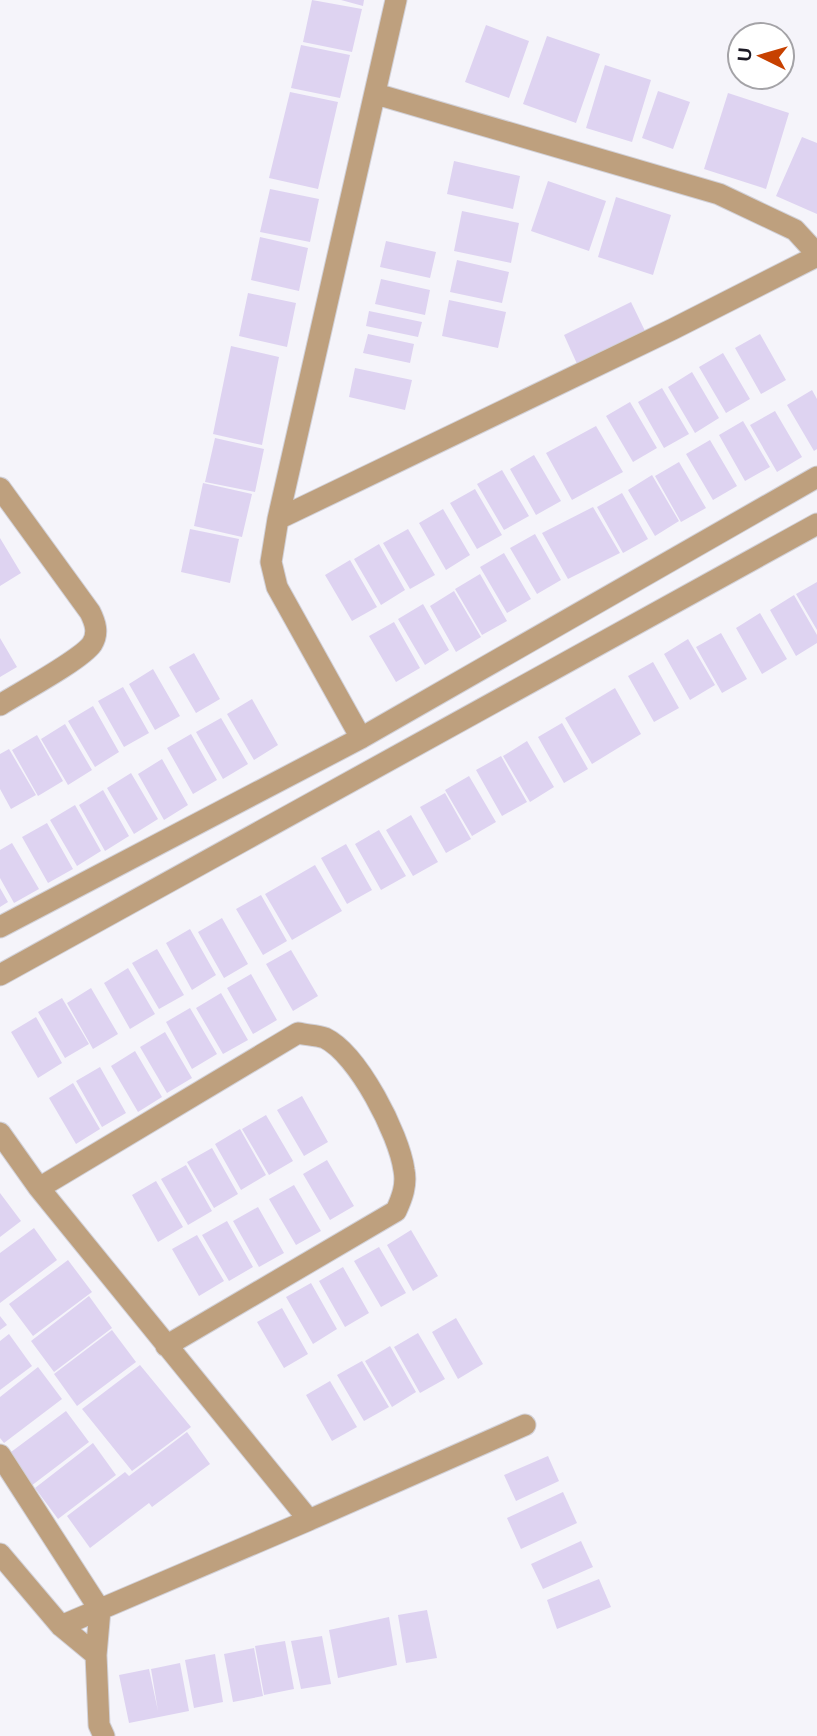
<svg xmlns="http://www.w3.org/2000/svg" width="817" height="1736" viewBox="0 0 817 1736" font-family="Helvetica,sans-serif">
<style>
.building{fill:#ded3f1}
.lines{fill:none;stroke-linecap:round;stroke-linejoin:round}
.minor-casing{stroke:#d2d1d8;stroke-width:23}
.minor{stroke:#bea07e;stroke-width:21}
</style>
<rect width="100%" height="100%" fill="#f5f4fa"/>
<!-- building -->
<path class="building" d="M312 0 362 9 352 52 303 42Z
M341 0H364L363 6Z
M486 25 529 41 509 98 465 82Z
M547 36 600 54 576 123 523 104Z
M301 45 350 55 340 98 291 88Z
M605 65 651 80 632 142 586 128Z
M658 91 690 102 673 149 642 138Z
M290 92 338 102 318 189 269 178Z
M728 93 789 113 766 189 704 169Z
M802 137 817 143V214L776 196Z
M454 161 520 176 513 209 447 194Z
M548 181 606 201 589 251 531 231Z
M270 189 319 199 310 242 260 232Z
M616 197 671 215 653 275 598 257Z
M462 211 519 223 511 263 454 251Z
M260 237 308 248 299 291 251 280Z
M386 241 436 252 430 278 380 267Z
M457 260 509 272 502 303 450 292Z
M381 279 430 290 425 315 375 304Z
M248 293 296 303 287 347 239 336Z
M449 300 506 312 498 348 442 336Z
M631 302 646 333 578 366 564 335Z
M369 311 422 322 418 337 366 326Z
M368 334 414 344 410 363 363 353Z
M760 334 786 380 761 394 735 348Z
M231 346 279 357 262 445 213 434Z
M723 353 750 399 726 413 699 367Z
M355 368 412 380 405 410 349 397Z
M692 372 719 418 695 433 668 387Z
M662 388 689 434 664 448 638 402Z
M812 390 817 399V449L814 451 787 405Z
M630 402 657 448 633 462 606 416Z
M775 411 802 457 777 472 750 425Z
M743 421 770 467 745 481 719 435Z
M596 426 623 472 572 500 546 453Z
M215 438 264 449 255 492 205 482Z
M710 440 737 486 713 500 686 454Z
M534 455 561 501 536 515 510 469Z
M679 462 706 508 681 522 655 476Z
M502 470 529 516 504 530 477 484Z
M652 475 679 521 655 536 628 490Z
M203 483 252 494 242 537 194 526Z
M475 489 502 535 477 549 450 503Z
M622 493 648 539 623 553 597 507Z
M593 507 620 553 568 579 542 533Z
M443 509 470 555 446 570 419 523Z
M190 529 239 539 230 583 181 572Z
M408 529 435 575 410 589 383 543Z
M535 534 561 580 537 594 510 548Z
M0 538 21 573 0 586Z
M379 544 405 590 381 605 354 559Z
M504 553 531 599 507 613 480 567Z
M350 560 377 607 352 621 325 575Z
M480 574 507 621 482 635 455 589Z
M817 582V630L796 594Z
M454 591 481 637 456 652 430 606Z
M794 595 817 635V643L796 656 770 610Z
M423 604 449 650 425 665 398 619Z
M760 613 787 659 762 674 736 628Z
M394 622 420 668 396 682 369 636Z
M721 633 747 679 722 693 696 647Z
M0 638 17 667 0 677Z
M688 639 715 685 690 700 664 654Z
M194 653 220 699 196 713 169 667Z
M653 662 679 708 654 722 628 676Z
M153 669 180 716 155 730 129 684Z
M123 687 149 733 124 747 98 701Z
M615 688 641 734 592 764 565 718Z
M252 699 278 745 254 760 227 714Z
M93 706 119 752 95 767 68 721Z
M221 718 248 764 223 779 196 732Z
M562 723 588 769 564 783 538 737Z
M65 724 92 770 68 785 41 739Z
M191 734 217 780 193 794 167 748Z
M37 735 63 781 38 796 12 750Z
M527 741 554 787 530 802 503 756Z
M9 749 36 795 11 809 0 789V754Z
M501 756 527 802 502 816 476 770Z
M162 759 188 805 164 820 138 774Z
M131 773 158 819 134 834 107 788Z
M469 776 496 822 472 836 445 790Z
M103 790 129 836 105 851 79 805Z
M445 793 471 839 446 853 420 807Z
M75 805 101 851 77 866 50 820Z
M411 815 438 862 413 876 386 830Z
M47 823 73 869 48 883 22 837Z
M379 830 406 876 381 890 355 844Z
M12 843 39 889 14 903 0 878V850Z
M346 844 372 890 347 904 321 858Z
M315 865 342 911 292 940 265 894Z
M0 888 8 902 0 907Z
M261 895 287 941 263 955 236 909Z
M222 918 248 964 224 978 198 932Z
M190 929 216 975 192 990 166 943Z
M157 949 184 995 159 1009 132 963Z
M291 950 318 996 293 1011 266 964Z
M128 968 155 1014 130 1029 104 983Z
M251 974 277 1020 253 1034 227 988Z
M91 988 118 1034 93 1049 67 1003Z
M221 993 248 1040 223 1054 196 1008Z
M62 998 89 1044 65 1058 38 1012Z
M190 1008 217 1054 192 1069 166 1022Z
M36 1017 62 1063 38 1078 11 1032Z
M165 1032 192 1078 167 1093 140 1047Z
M135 1051 162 1097 138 1112 111 1066Z
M100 1067 126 1113 102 1127 76 1081Z
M73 1083 100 1129 76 1144 49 1098Z
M302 1096 328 1142 304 1156 277 1110Z
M266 1115 293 1161 269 1175 242 1129Z
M240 1129 266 1175 241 1190 215 1144Z
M212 1148 238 1194 214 1208 187 1162Z
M327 1160 354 1206 330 1220 303 1174Z
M186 1165 212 1211 188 1225 161 1179Z
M156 1181 183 1227 158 1242 132 1195Z
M294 1185 321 1231 296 1245 269 1199Z
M0 1193 21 1221 0 1237Z
M258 1207 284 1253 259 1267 233 1221Z
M227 1221 253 1267 229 1281 202 1235Z
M34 1228 57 1260 0 1303V1253Z
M411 1230 438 1276 413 1291 387 1245Z
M197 1235 224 1281 199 1296 172 1249Z
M379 1247 406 1293 381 1307 354 1261Z
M68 1260 92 1292 33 1336 9 1304Z
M343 1267 369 1313 345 1327 319 1281Z
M311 1283 337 1329 313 1344 286 1297Z
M89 1296 112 1328 54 1372 31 1341Z
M282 1308 308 1354 284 1368 257 1322Z
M0 1316 7 1325 0 1330Z
M456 1318 483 1364 458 1379 432 1332Z
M112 1330 136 1362 77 1406 54 1374Z
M418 1333 445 1379 420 1393 394 1347Z
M9 1334 32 1366 0 1390V1341Z
M390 1346 416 1392 392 1407 365 1361Z
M362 1361 389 1407 364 1421 337 1375Z
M140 1365 191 1427 132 1471 82 1409Z
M38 1367 62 1399 4 1443 0 1438V1397Z
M330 1381 357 1427 332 1441 306 1395Z
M66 1411 89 1442 31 1486 7 1455Z
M187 1432 210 1464 152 1507 149 1503 90 1548 67 1516 125 1472 129 1476Z
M93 1443 116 1475 58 1519 35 1488Z
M548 1456 559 1481 516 1501 504 1475Z
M563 1492 577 1523 521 1549 507 1518Z
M581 1541 593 1567 543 1589 531 1564Z
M599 1579 611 1607 557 1629 547 1600Z
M427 1610 437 1658 406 1663 398 1615Z
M389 1617 397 1665 338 1678 329 1630Z
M322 1636 331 1684 301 1689 291 1641Z
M285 1641 294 1689 264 1695 255 1646Z
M254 1648 263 1696 233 1702 224 1654Z
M215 1654 223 1702 194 1708 185 1660Z
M180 1663 189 1711 129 1723 119 1675 149 1669 158 1711 151 1669Z"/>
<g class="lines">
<!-- minor casing -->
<g class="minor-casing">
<path id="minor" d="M376 94 719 194 795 230 817 254
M0 488 90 612C95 622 99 633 92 644 81 660 19 693 0 705
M278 519 673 329 817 256
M361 738 277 587 271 562 278 519 396 0
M0 927 361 738 817 477
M0 975 817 524
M0 1133 39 1188 309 1520 61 1626
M39 1188 298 1033C306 1035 317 1035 325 1038 358 1054 399 1134 404 1170 407 1185 402 1198 396 1211L166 1346
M0 1455 100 1610 96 1655 99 1725 104 1736
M309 1520 525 1425
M0 1554 61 1626 96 1655"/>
</g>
<!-- minor -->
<use href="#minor" class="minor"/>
</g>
<!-- north arrow -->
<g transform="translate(761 56) rotate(275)"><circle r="33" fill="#ffffff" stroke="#a4a3a7" stroke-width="2"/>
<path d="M0-5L12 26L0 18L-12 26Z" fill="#c74100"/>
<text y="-10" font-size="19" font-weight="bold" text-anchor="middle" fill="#1c1924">U</text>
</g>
</svg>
